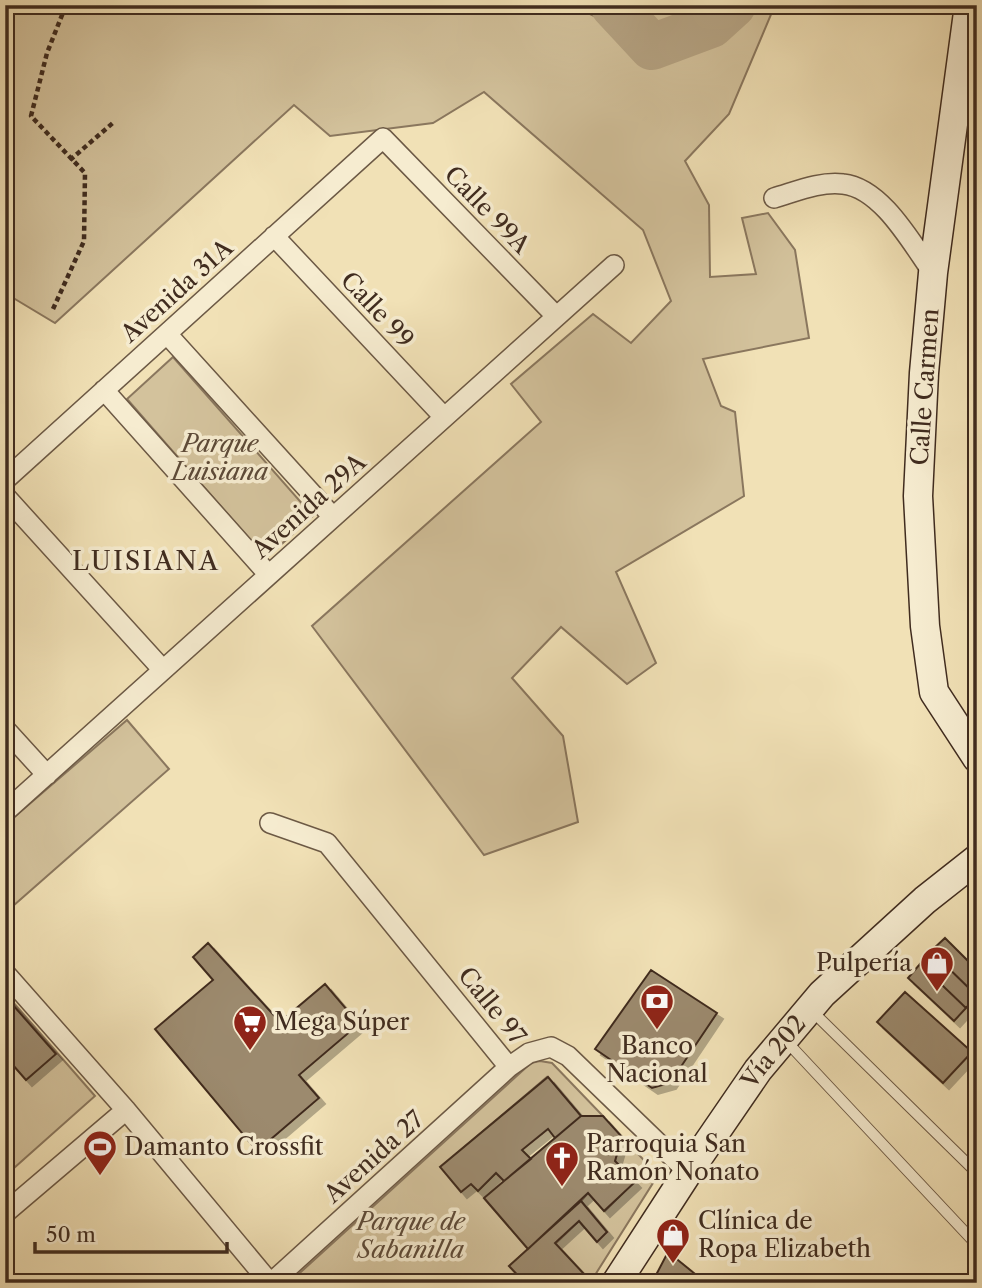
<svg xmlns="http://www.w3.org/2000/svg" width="982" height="1288" viewBox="0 0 982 1288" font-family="'Libre Caslon Text',serif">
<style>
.green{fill:#d3c29c;stroke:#8a775e;stroke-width:2}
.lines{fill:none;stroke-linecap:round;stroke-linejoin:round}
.river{stroke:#b5a383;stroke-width:46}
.building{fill:#9c8a6e;stroke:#402c1f;stroke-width:2;filter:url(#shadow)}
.lane-casing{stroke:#6c5945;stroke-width:12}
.street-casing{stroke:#6c5945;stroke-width:22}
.secondary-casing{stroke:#402c1f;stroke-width:31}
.path{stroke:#402c1f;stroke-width:4.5;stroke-dasharray:5 3.5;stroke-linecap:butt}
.lane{stroke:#f6ecd0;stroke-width:10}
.street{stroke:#f6ecd0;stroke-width:19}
.secondary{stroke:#f6ecd0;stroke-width:28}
.labels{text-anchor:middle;stroke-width:7;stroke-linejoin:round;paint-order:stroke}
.street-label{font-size:24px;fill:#402c1f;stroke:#f6ecd0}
.park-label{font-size:24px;font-style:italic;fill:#5d4a38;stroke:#f6ecd0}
.poi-label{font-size:24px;fill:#402c1f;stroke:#f6ecd0;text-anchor:start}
.neighbourhood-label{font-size:26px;letter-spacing:2px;fill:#402c1f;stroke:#f6ecd0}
</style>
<defs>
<filter id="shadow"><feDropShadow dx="6" dy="6" stdDeviation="0" flood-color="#0004"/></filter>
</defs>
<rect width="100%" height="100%" fill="#f1e1b6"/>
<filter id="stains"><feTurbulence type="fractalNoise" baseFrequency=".00286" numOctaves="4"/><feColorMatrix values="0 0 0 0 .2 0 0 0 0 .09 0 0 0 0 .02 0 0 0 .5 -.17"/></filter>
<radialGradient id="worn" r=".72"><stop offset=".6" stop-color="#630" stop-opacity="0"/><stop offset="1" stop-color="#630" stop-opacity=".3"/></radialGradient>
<!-- green -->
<path class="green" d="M5 5H571L598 18 622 5H775L729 114 685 161 709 205 710 277 756 274 742 218 768 213 795 250 809 338 703 359 721 406 735 412 744 496 616 572 656 663 627 684 561 627 512 678 563 736 578 822 484 855 312 626 541 422 511 384 593 314 631 343 671 301 643 230 484 92 433 123 330 136 294 105 55 323 5 293Z
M173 357 313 516 266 558 127 399Z
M127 720 169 769 5 913V825Z
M5 993 95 1096 5 1176Z
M540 1061 552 1063 603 1116H581L547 1077 441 1167 471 1184 478 1190 496 1173 504 1181 484 1198 528 1249 509 1266 525 1283H295L292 1280 531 1063Z
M622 1137 658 1175 590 1283H575L583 1274 555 1244 579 1221 596 1241 607 1232 581 1201 588 1193 605 1211 634 1182 615 1161Z"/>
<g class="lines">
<!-- river -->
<path class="river" d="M613 5 652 47 711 25 733 5"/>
</g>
<!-- building -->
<path class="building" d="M945 938 977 970V996L931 951Z
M208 943 280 1022 325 984 359 1024 299 1075 319 1098 257 1151 155 1029 213 980 193 957Z
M931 951 977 996 966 1008 920 964Z
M920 964 966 1008 954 1021 908 978Z
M651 970 717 1013 670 1083 652 1088 595 1049Z
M905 992 972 1052 943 1083 877 1022Z
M5 996 56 1054 26 1080 5 1056Z
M548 1077 581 1116 555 1138 548 1129 522 1150 531 1159 504 1181 496 1173 478 1191 471 1184 461 1192 440 1167Z
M581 1116H603L622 1137 615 1161 635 1182 604 1211 588 1193 528 1249 484 1198Z
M581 1201 607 1232 597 1242 579 1221 555 1243 584 1274 575 1283H525L509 1266Z
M668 1252 705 1282 704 1283H664L655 1277Z"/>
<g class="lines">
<!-- lane casing -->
<g class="lane-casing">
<path id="lane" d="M812 1011 977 1173
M787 1042 977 1245"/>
</g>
<!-- street casing -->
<g class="street-casing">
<path id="street" d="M774 198C795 192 820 181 843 184 882 188 912 244 933 273
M274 236 444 417
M167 334 333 517
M104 390 269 575
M5 480 383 138 556 316
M5 496 163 670
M5 729 47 775
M5 812 614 265
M270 823 327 843 509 1067
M5 973 126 1110 270 1283
M5 1213 126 1110
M271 1283 509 1067 529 1053 551 1047 568 1056 688 1172"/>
</g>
<!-- secondary casing -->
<g class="secondary-casing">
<g id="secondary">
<path d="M969 5 933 273 924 373 918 496 925 626 934 692 977 758"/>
<path id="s1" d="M616 1283 688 1172 758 1070 822 994 925 900 977 859"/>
</g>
</g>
<!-- path -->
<path class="path" d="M5 9 15 5
M70 160 114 122
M53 309 84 241 85 173 31 116 47 53 66 5"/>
<!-- lane -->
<use href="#lane" class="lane"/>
<!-- street -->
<use href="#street" class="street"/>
<!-- secondary -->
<use href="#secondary" class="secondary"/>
</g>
<!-- icons -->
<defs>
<g id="shop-pin" transform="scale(1.75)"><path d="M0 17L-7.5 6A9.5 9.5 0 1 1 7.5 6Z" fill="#8f2418" stroke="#f6ecd0"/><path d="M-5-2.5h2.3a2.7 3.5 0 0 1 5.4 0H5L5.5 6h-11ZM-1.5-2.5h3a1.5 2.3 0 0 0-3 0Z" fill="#fff"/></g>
<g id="bank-pin" transform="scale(1.75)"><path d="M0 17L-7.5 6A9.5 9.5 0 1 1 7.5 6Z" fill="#8f2418" stroke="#f6ecd0"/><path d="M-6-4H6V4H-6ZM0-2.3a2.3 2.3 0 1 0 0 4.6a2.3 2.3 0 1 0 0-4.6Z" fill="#fff"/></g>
<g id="supermarket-pin" transform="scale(1.75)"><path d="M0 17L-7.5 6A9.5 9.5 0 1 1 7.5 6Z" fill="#8f2418" stroke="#f6ecd0"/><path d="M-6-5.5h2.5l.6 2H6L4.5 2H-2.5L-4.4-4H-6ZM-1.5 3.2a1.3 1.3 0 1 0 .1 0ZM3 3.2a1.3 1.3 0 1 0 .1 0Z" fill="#fff"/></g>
<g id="stadium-pin" transform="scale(1.75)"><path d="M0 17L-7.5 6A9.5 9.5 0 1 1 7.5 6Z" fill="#8f2418" stroke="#f6ecd0"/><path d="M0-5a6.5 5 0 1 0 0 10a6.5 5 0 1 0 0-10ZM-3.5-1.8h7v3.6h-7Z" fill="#fff"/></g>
<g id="church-pin" transform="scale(1.75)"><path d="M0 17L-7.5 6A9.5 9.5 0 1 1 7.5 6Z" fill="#8f2418" stroke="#f6ecd0"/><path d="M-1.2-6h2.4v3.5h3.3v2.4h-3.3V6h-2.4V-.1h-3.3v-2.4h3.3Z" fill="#fff"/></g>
</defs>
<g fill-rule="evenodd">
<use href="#shop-pin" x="937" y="963"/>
<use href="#bank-pin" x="657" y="1001"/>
<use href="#supermarket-pin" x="250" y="1022"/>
<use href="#stadium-pin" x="100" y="1147"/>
<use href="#church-pin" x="562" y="1158"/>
<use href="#shop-pin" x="673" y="1235"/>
</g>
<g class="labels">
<!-- street labels -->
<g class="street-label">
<text transform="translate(487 210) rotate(46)" y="8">Calle 99A</text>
<text transform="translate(177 291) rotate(-42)" y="8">Avenida 31A</text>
<text transform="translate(377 310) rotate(47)" y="8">Calle 99</text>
<text transform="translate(925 387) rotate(-86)" y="8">Calle Carmen</text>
<text transform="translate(309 506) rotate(-42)" y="8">Avenida 29A</text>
<text transform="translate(492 1006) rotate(51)" y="8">Calle 97</text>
<text dy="8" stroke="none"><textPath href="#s1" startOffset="280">Vía 202</textPath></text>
<text transform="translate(374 1157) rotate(-42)" y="8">Avenida 27</text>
</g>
<!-- park labels -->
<g class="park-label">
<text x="220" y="452">Parque<tspan x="220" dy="28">Luisiana</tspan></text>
<text x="411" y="1230">Parque de<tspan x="411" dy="28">Sabanilla</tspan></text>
</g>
<!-- poi labels -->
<g class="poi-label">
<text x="912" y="971" text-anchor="end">Pulpería</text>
<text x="274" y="1030">Mega Súper</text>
<text x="657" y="1054" text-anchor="middle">Banco<tspan x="657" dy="28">Nacional</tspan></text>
<text x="586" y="1152">Parroquia San<tspan x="586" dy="28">Ramón Nonato</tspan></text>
<text x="124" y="1155">Damanto Crossfit</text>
<text x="698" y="1229">Clínica de<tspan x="698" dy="28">Ropa Elizabeth</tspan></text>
</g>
<!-- neighbourhood labels -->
<g class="neighbourhood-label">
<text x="146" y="570">LUISIANA</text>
</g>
</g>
<!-- margin -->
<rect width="982" height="1288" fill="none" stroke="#f1e1b6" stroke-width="28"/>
<rect x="7" y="7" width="968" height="1274" fill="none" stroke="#402c1f" stroke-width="3.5"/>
<rect x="14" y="14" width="954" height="1260" fill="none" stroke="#402c1f" stroke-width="2"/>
<!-- scale -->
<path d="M35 1242v10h192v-10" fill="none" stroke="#402c1f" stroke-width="3.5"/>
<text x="46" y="1242" font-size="21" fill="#402c1f" stroke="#f6ecd0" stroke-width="5" paint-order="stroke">50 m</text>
<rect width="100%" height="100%" filter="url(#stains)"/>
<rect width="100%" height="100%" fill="url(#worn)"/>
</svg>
